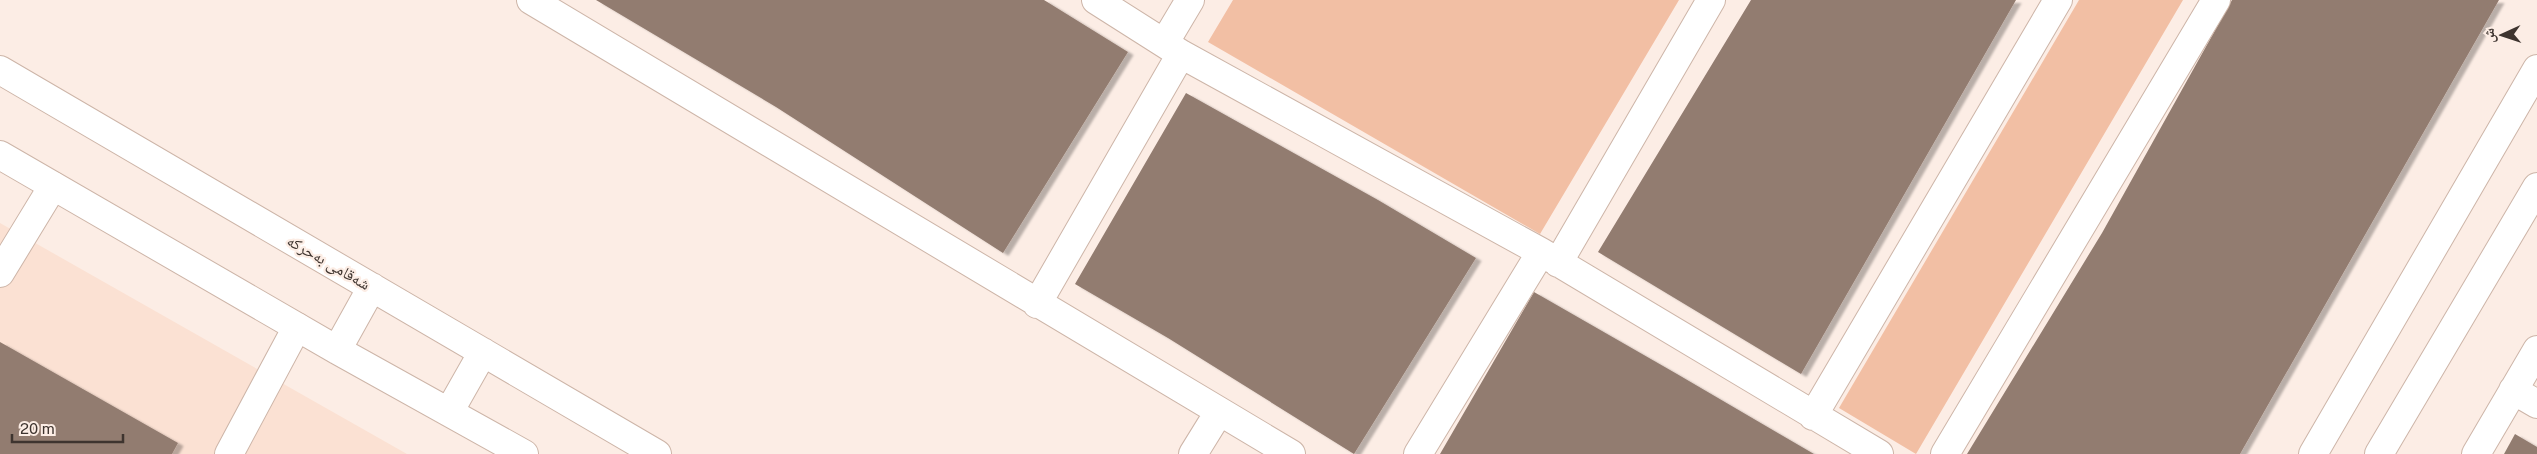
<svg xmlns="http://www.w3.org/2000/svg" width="2537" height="454" viewBox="0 0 2537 454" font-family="'Public Sans','Noto Naskh Arabic',sans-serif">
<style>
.built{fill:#fbe1d3}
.green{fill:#f2bfa4}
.building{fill:#927c70;filter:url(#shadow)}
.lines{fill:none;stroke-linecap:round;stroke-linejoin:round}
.minor-casing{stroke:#cdb5a8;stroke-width:30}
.major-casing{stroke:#cdb5a8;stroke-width:30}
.minor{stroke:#fff;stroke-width:28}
.major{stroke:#fff;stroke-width:28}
.labels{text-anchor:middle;stroke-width:4.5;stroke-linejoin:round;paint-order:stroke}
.street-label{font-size:16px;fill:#3e342f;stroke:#fcede5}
</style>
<defs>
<filter id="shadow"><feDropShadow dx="5.5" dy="3" stdDeviation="1" flood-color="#0004"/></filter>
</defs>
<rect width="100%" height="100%" fill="#fcede5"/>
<!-- built -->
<path class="built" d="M0 223 407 454H0Z"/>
<!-- green -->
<path class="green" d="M1233 0H1679L1540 234 1208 42Z
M2079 0H2183L1916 454 1839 408Z"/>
<!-- building -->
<path class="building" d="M596 0H1044L1128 52 1003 253 776 107Z
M1751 0H2016L1801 374 1598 252Z
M2232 0H2499L2240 454H1967L2102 233Z
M1186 93 1378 200 1476 258 1354 454 1168 338 1075 284Z
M1534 292 1677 374 1814 454H1440Z
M0 342 178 443 172 454H0Z
M2515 434 2537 447V454H2504Z"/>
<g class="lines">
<!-- minor casing -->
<g class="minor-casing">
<path id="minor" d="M531 0 1291 454
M1096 0 1181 54 1541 252 1879 454
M1165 42 1190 0
M1558 263 1711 0
M0 273 53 186
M1037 304 1181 54
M2513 390 2537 404
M1813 416 2058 0
M229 454 297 327
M1193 454 1219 412
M1418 454 1541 252
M1945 454 2216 0
M2313 454 2537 69
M2379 454 2537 187
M2476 454 2537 350"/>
</g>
<!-- major casing -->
<g class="major-casing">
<path id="major" d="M0 70 657 454
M0 155 337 350 524 454
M337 350 372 287
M449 412 483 352"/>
</g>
<!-- minor -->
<use href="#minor" class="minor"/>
<!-- major -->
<use href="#major" class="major"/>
</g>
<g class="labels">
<!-- street labels -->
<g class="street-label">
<text transform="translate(329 262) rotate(30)" y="6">شەقامی بەحرکە</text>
</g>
</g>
<!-- north arrow -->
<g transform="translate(2502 35) rotate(267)" stroke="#fcede5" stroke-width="4" paint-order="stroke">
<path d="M0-4L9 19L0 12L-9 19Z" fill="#3e342f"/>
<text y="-8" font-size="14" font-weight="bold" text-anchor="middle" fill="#3e342f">ش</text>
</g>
<!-- scale -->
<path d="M12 434v8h111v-8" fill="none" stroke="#3e342f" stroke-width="2.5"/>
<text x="20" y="434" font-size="15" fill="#3e342f" stroke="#fcede5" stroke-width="4" paint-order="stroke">20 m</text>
</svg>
